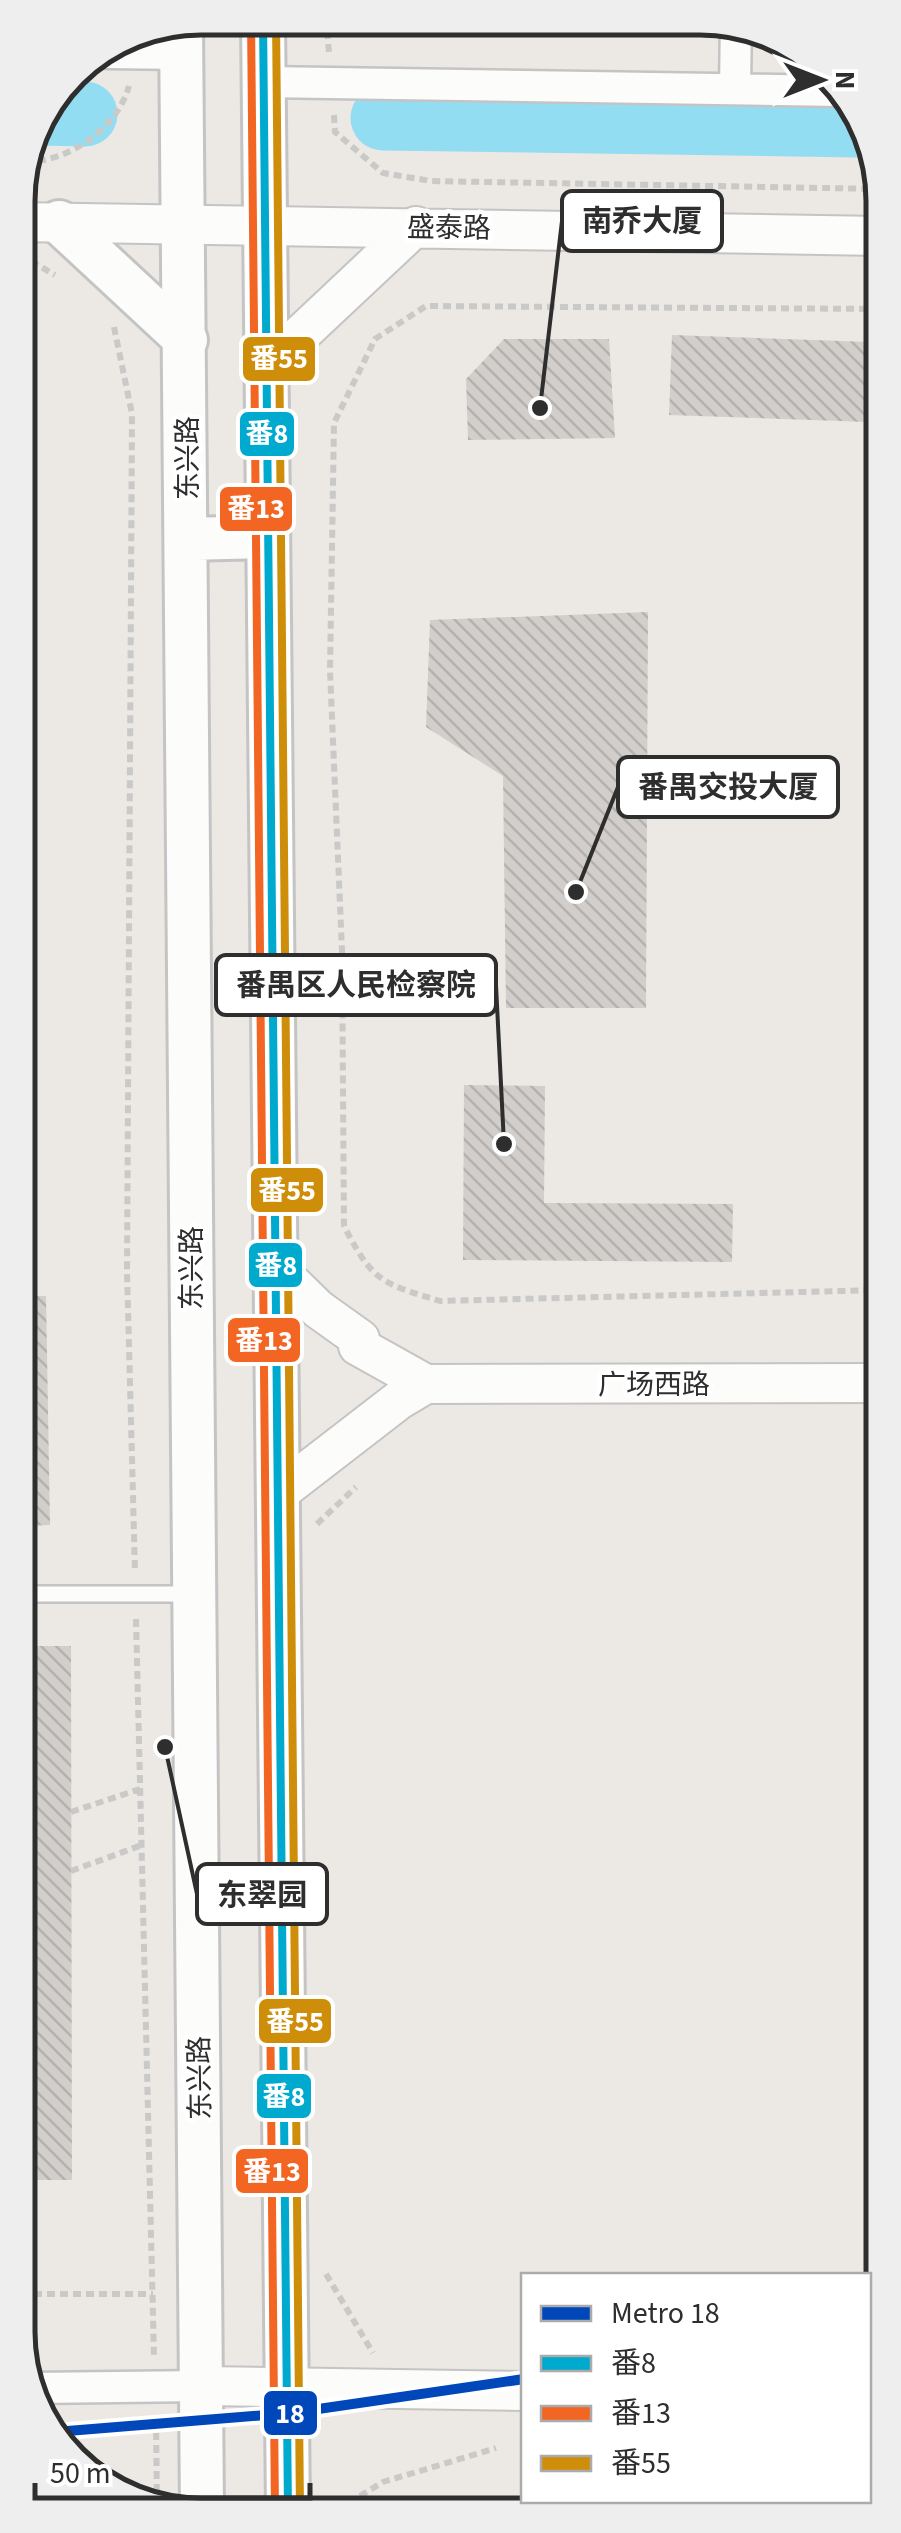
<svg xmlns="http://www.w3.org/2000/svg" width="901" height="2533" viewBox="0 0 901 2533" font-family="'Source Sans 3','Noto Sans SC',sans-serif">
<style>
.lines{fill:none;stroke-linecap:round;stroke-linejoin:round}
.river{stroke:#93ddf2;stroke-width:65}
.building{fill:url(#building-back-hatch)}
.service-casing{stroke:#c5c4c5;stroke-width:20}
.minor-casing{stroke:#c5c4c5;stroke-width:35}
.tertiary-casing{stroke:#c5c4c5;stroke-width:42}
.secondary-casing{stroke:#c5c4c5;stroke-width:48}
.path{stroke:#c9c9c8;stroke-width:6;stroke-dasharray:8 5;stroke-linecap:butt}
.service{stroke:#fcfcfb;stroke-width:15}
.minor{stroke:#fcfcfb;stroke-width:30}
.tertiary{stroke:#fcfcfb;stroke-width:38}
.secondary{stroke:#fcfcfb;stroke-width:42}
.bus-1-casing{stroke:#fff;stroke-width:15}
.bus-2-casing{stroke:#fff;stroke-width:15}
.bus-3-casing{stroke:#fff;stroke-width:15}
.bus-1{stroke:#00a9ce;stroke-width:8}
.bus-2{stroke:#f26522;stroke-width:8}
.bus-3{stroke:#cf8e09;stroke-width:8}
.metro-1-casing{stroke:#fff;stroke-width:18}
.metro-1{stroke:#0047ba;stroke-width:10}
.labels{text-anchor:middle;stroke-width:9;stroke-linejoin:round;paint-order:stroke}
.street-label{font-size:28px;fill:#2e2e2e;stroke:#fff}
.rim{fill:none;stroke:#2e2e2e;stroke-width:5}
.leader{fill:none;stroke:#2e2e2e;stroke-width:4}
.callout-dot{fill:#2e2e2e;stroke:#fff;stroke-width:4}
.callout{fill:#fff;stroke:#2e2e2e;stroke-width:4}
.callout-label{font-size:30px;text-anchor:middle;font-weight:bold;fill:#2e2e2e}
.line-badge{stroke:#fff;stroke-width:4}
.badge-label{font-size:28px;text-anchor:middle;font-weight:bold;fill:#fff}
</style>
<defs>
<pattern id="building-back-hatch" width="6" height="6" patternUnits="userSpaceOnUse" patternTransform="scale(2.5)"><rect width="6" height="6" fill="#d1cecb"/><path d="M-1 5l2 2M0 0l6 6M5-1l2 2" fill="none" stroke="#b4b1af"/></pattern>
</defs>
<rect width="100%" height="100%" fill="#ece8e4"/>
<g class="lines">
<!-- river -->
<path class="river" d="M42 113 85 114
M383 118 859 125"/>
</g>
<!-- building -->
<path class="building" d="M672 335 870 342 867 422 669 415Z
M504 339H609L615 438 468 440 466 379Z
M648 612 646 1008H506L503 776 426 727 430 620Z
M464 1085 545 1086 544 1203 733 1204 732 1262 463 1260Z
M20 1296H46L50 1525 20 1526Z
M20 1646H71L72 2180H21Z
M652 2500H674L677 2512H609Z"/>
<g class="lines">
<!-- service casing -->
<g class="service-casing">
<path id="service" d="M20 1594H191"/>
</g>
<!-- minor casing -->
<g class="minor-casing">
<path id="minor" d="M107 53 182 54
M264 82 840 91
M735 89 736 21
M32 2388 202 2386"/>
</g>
<!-- tertiary casing -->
<g class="tertiary-casing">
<path id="tertiary" d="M18 222 880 236
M267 366 416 226
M274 1266 318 1309 360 1339 358 1346 426 1384
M276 1495 399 1400 426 1384 882 1383
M202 2386 524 2391"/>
</g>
<!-- secondary casing -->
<g class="secondary-casing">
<path id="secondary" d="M263 18 288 2512
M181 25 202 2512
M59 222 186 340
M187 539 268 537"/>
</g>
<!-- path -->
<path class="path" d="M326 18 329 52
M334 115 335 132 383 173 431 181 880 189
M25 162C68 162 117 129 129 86
M31 261 55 275
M880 309 426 306 375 339 334 423 330 671 342 951 344 1226C373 1282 381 1283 440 1301L882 1290
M114 327 132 414 127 1271 135 1572
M317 1524 356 1487
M136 1619 154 2357
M71 1812 140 1789
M71 1871 142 1845
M326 2274 373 2353
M21 2294H153
M868 2347H881
M156 2419 157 2508
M342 2512V2507L383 2482 496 2448"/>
<!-- service -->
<use href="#service" class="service"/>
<!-- minor -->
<use href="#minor" class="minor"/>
<!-- tertiary -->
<use href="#tertiary" class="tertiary"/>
<!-- secondary -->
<use href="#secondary" class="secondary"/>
<!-- bus-1 casing -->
<g class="bus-1-casing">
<path id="bus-1" d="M263 18 288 2512"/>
</g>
<!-- bus-2 casing -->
<g class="bus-2-casing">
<path id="bus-2" d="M251 18 275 2512"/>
</g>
<!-- bus-3 casing -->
<g class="bus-3-casing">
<path id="bus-3" d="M276 18 300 2512"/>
</g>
<!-- bus-1 -->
<use href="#bus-1" class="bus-1"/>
<!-- bus-2 -->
<use href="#bus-2" class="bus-2"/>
<!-- bus-3 -->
<use href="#bus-3" class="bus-3"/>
<!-- metro-1 casing -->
<g class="metro-1-casing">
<path id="metro-1" d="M55 2432 291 2413 524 2379"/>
</g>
<!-- metro-1 -->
<use href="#metro-1" class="metro-1"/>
</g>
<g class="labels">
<!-- street labels -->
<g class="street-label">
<text transform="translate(449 227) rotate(1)" y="10">盛泰路</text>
<text transform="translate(187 458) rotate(-90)" y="10">东兴路</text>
<text transform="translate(191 1268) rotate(-90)" y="10">东兴路</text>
<text x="654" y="1394">广场西路</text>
<text transform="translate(199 2078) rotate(-91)" y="10">东兴路</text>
</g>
</g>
<!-- crop -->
<path d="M0 0H901V2533H0ZM201 35H700A166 166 0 0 1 866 201V2332A166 166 0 0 1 700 2498H201A166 166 0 0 1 35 2332V201A166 166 0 0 1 201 35Z" fill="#eee" fill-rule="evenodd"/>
<path class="rim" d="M201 35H700A166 166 0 0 1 866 201V2332A166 166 0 0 1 700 2498H201A166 166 0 0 1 35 2332V201A166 166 0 0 1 201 35Z"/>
<!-- callouts -->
<path class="leader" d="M540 408L562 221M576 892L618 787M504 1144L496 985M165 1747L197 1894"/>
<g class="callout-dot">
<circle cx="540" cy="408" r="10"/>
<circle cx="576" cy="892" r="10"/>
<circle cx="504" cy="1144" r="10"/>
<circle cx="165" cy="1747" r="10"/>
</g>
<g class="callout">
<rect x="562" y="191" width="160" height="60" rx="10"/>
<rect x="618" y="757" width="220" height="60" rx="10"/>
<rect x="216" y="955" width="280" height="60" rx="10"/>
<rect x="197" y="1864" width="130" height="60" rx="10"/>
</g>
<g class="callout-label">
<text x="642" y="231">南乔大厦</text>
<text x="728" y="797">番禺交投大厦</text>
<text x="356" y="995">番禺区人民检察院</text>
<text x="262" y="1905">东翠园</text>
</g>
<g class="line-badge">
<rect x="241" y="335" width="76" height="48" rx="10" fill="#cf8e09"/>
<rect x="238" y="410" width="58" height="48" rx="10" fill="#00a9ce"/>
<rect x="218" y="485" width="76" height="48" rx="10" fill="#f26522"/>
<rect x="249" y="1166" width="76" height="48" rx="10" fill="#cf8e09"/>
<rect x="247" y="1241" width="57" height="48" rx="10" fill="#00a9ce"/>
<rect x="226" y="1316" width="76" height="48" rx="10" fill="#f26522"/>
<rect x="257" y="1997" width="76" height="48" rx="10" fill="#cf8e09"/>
<rect x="255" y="2072" width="58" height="48" rx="10" fill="#00a9ce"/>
<rect x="234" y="2147" width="76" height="48" rx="10" fill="#f26522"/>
<rect x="262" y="2389" width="57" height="48" rx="10" fill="#0047ba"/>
</g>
<g class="badge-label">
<text x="279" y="368">番55</text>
<text x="267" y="443">番8</text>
<text x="256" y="518">番13</text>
<text x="287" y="1200">番55</text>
<text x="276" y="1275">番8</text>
<text x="264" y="1350">番13</text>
<text x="295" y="2031">番55</text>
<text x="284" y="2106">番8</text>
<text x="272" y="2181">番13</text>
<text x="290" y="2423">18</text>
</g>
<!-- legend -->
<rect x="521" y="2273" width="350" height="230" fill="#ffffff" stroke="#ababab" stroke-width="2.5"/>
<rect x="541" y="2306" width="50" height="15" fill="#0047ba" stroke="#ababab" stroke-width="2.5"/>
<text x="611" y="2323" font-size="30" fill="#2e2e2e">Metro 18</text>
<rect x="541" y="2356" width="50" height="15" fill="#00a9ce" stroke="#ababab" stroke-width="2.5"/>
<text x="611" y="2373" font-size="30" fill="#2e2e2e">番8</text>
<rect x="541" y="2406" width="50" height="15" fill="#f26522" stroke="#ababab" stroke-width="2.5"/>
<text x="611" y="2423" font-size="30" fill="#2e2e2e">番13</text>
<rect x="541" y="2456" width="50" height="15" fill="#cf8e09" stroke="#ababab" stroke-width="2.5"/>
<text x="611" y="2473" font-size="30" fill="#2e2e2e">番55</text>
<!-- north arrow -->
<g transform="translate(821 80) rotate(90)" stroke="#ffffff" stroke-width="8" paint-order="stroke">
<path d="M0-8L18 38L0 25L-18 38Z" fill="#2e2e2e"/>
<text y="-15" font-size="28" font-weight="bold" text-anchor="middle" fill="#2e2e2e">N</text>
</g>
<!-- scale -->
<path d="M35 2483v15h275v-15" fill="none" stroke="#2e2e2e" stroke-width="5"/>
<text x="50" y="2483" font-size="30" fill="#2e2e2e" stroke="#ffffff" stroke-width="8" paint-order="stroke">50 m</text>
</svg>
